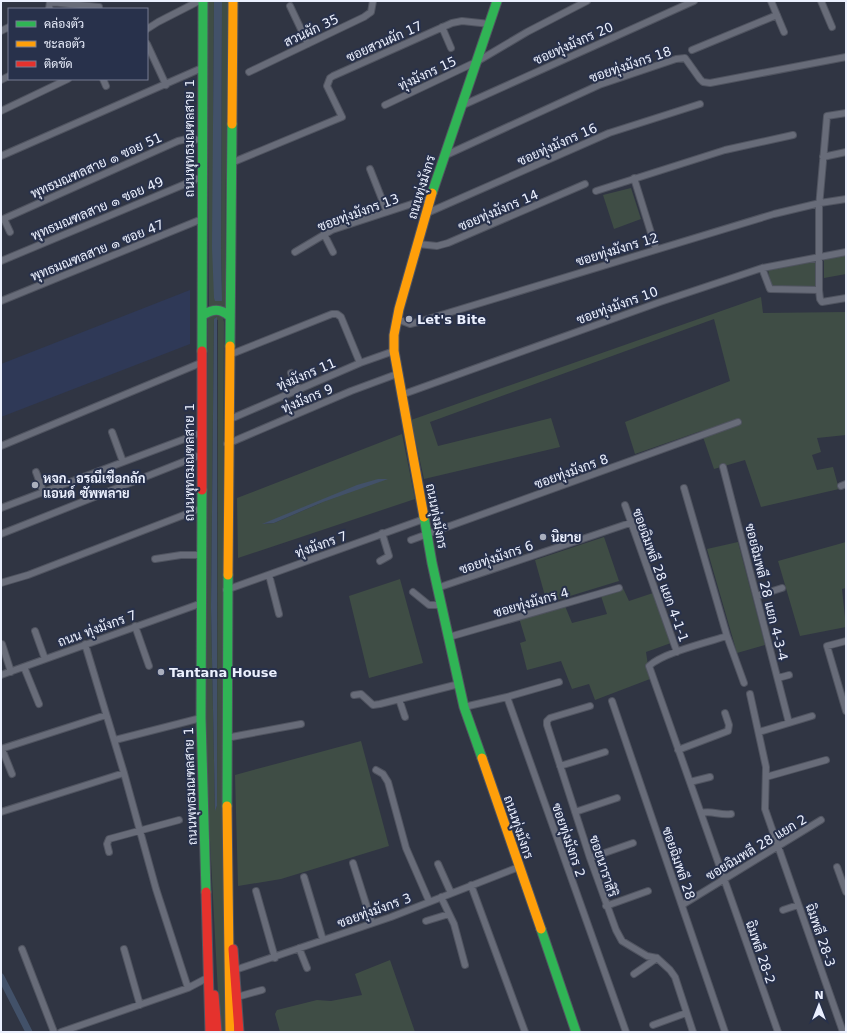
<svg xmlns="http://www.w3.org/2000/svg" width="847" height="1033" viewBox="0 0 847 1033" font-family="'DejaVu Sans',Sarabun,sans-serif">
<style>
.built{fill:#2f3957}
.green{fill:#3f4d45;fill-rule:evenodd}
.water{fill:#425169}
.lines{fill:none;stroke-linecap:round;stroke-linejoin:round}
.canal{stroke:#425169;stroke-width:7}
.street-casing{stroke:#505460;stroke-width:8}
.fast-casing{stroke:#505460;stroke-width:11}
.slow-casing{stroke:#505460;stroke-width:11}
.jam-casing{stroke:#505460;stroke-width:11}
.street{stroke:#686c79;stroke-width:6}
.fast{stroke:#30b455;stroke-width:9}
.slow{stroke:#ff9f0a;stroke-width:9}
.jam{stroke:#e5322d;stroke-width:9}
.poi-dot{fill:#aaafbd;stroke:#28314b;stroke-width:1.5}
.labels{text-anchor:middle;stroke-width:4;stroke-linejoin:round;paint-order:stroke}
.street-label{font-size:13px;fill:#ebf0fe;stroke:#28314b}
.poi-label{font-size:13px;font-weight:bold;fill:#ebf0fe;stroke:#28314b;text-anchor:start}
</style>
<rect width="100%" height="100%" fill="#303543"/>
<!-- built -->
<path class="built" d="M190 290V344L1 417V364Z"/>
<!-- green -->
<path class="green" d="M207 1H214L213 129 222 301 221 250 222 1H228L225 258 227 308 221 306 209 308Z
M631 188 641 219 614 229 603 195Z
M846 255V274L824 278V259Z
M812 261 818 262 817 287 774 288 771 285 768 270Z
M761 297 763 313 846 312V435L817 438 821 452 812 455 817 470 833 467 839 489 761 507 745 460 714 469 701 431 635 454 625 422 730 381 714 319 430 422 438 446 551 418 560 447 424 479 411 420Z
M212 315H221L223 318 224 322 222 818 226 1032H220L206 764 208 318ZM214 319 218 320 217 806 215 810 211 607Z
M402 434 415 499 238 558 237 498ZM386 479 323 502 274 523 263 524Z
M604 537 619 581 547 603 535 560Z
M738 542 765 645 737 653 707 549Z
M846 542V588L842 589 846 627 800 636 778 561Z
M400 579 423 663 369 678 349 596Z
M623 588 629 601 653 593 671 643 646 652 650 679 595 700 589 684 572 689 561 661 527 670 520 643 526 641 519 618 565 606 572 623 607 614 601 596Z
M361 741 389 846 281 879 238 886 235 775Z
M390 960 415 1032H280L275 1014 277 1010 317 1000 331 1001 362 995 355 974Z"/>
<!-- water -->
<path class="water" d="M214 1H222L221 250 222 301H215L214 298 212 247Z
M217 317V806L215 811 211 607 214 319Z
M378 479H388L323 502 274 523 262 524 357 485Z"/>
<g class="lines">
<!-- canal -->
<path class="canal" d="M1 977 29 1032"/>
<!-- street casing -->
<g class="street-casing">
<path id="street" d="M771 1 784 32
M821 1 832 27
M50 2 99 7
M290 6 308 44
M49 9 50 1
M442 27 451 48
M147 29 158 22 199 1
M1 31 9 27
M147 44 166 85
M692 50 777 15
M249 72 364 17 371 12 373 1
M103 79 106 86
M1 80 9 76
M385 105 478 61 527 32 587 1
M461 106 694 1
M1 111 68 79
M846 113 827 116 819 207V290L820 299 822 302 846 298
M1 156 202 68
M444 156 599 85 676 59 685 58 700 79 703 82 710 83 846 57
M823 157 846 152
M231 163 342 117 327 86 330 78 333 76 452 23 462 21 490 24
M370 169 387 212
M634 178 656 249
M596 191 725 150 793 135
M427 213 609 133 700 104
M4 219 10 232
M1 220 178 141 187 139 202 140
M324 234 333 252
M418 244 437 246 448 243 585 184
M295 252 332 230 430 198
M1 261 202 177
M762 268 770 289 819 290
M1 301 202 219
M397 319 410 324 418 322 774 214 820 203 846 199
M229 355 332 314H337L341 317 360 363
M291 373 298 389
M401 395 660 302 762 268 846 252
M228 420 360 363 394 351
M112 432 123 462
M227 444 351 391 397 374
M1 446 203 362
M723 467 789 723
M36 472 43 491
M841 486 846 484
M684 488 727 636 744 683
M625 505 677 652
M1 508 203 432
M1 534 203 454
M411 540 738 422
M155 559 181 555H202
M380 561 389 556 382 533
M269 575 279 614
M1 583 28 575 202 508
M437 588 630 523
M226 590 424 519
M413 592 429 605H441
M757 596 782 588
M135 626 149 666
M35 631 45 659
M727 636C708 642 662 653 649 666L778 1032
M449 637 619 588
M846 641 827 646 846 711
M2 644 11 672
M85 644 124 773 156 889 188 988
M24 667 39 704
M1 675 202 603
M778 678 789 675
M750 694 766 767 765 809 843 1032
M354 695 361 694 373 705 380 704 459 684
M507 697 559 682
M399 699 405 717
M612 701 725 1032
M590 706 550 718 547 721V725L590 858 616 930 622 941 647 956 657 958 670 970 675 977 693 1032
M464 707 507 697 626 1032
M759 732 812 716
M226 738 301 724
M115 740 201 718
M1 749 106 715
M2 749 12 774
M678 750 728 731 729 725 725 713
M560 766 605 752
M376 770 383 774 388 782 406 848 429 901
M766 777 826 760
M690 782 710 777
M1 812 124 773
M575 812 617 798
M701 813C712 810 720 816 731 814
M109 852 107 844 109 839 179 820
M590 858 633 843
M353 863 372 923
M438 864 451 893
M837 867 846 892
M304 877 323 940
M471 885 525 1032
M256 891 275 958
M441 897 454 924 465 965
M682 905 821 820
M606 906 648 891
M783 910 798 905
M426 921 449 914
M299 948 307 968
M22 949 54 1032
M124 949 140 1005
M235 970 391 917 519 867
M634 974 657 958
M237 997 262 990
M653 1025 686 1013
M61 1032 188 988 207 978"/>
</g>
<!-- fast casing -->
<g class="fast-casing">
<path id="fast" d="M432 193 497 1
M203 315C213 309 220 308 229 316
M230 346 232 124
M202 351 203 1
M202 490 201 718 206 892
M424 517 432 563 464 707 482 758
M227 806 228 575
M541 929 576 1032"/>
</g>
<!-- slow casing -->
<g class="slow-casing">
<path id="slow" d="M232 124 233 1
M424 517 394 351V335L399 309 432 193
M228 575 230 346
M482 758 541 929
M227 806 230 1032"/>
</g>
<!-- jam casing -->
<g class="jam-casing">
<path id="jam" d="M202 490V351
M206 892 210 1032
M233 949 239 1032
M214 995 217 1032"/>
</g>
<!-- street -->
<use href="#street" class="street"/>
<!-- fast -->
<use href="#fast" class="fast"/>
<!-- slow -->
<use href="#slow" class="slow"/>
<!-- jam -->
<use href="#jam" class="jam"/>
</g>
<!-- markers -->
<g class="poi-dot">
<circle cx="409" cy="319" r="4"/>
<circle cx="35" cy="485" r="4"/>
<circle cx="543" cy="537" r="4"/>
<circle cx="161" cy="672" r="4"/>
</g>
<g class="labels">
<!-- street labels -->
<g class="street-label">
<text transform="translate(311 30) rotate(-25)" y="5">สวนผัก 35</text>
<text transform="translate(384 41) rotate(-24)" y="5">ซอยสวนผัก 17</text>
<text transform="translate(573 43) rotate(-24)" y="5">ซอยทุ่งมังกร 20</text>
<text transform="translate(630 64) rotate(-19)" y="5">ซอยทุ่งมังกร 18</text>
<text transform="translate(427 73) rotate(-25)" y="5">ทุ่งมังกร 15</text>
<text transform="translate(189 138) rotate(-90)" y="5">ถนนพุทธมณฑลสาย 1</text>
<text transform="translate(557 144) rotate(-24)" y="5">ซอยทุ่งมังกร 16</text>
<text transform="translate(96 165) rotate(-24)" y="5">พุทธมณฑลสาย ๑ ซอย 51</text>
<text transform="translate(421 187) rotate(-73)" y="5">ถนนทุ่งมังกร</text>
<text transform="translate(97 208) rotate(-23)" y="5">พุทธมณฑลสาย ๑ ซอย 49</text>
<text transform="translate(498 210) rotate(-23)" y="5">ซอยทุ่งมังกร 14</text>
<text transform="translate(358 212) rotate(-20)" y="5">ซอยทุ่งมังกร 13</text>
<text transform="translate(617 249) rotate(-17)" y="5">ซอยทุ่งมังกร 12</text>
<text transform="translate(97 250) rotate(-22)" y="5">พุทธมณฑลสาย ๑ ซอย 47</text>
<text transform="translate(617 305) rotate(-20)" y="5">ซอยทุ่งมังกร 10</text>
<text transform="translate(306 374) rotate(-23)" y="5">ทุ่งมังกร 11</text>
<text transform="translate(307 398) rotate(-23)" y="5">ทุ่งมังกร 9</text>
<text transform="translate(189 462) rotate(-90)" y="5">ถนนพุทธมณฑลสาย 1</text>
<text transform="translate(571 471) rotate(-20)" y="5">ซอยทุ่งมังกร 8</text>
<text transform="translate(437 516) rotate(79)" y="5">ถนนทุ่งมังกร</text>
<text transform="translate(321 544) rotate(-20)" y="5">ทุ่งมังกร 7</text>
<text transform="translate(496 557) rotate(-19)" y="5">ซอยทุ่งมังกร 6</text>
<text transform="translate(661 575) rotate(70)" y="5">ซอยฉิมพลี 28 แยก 4-1-1</text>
<text transform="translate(767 592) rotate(76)" y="5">ซอยฉิมพลี 28 แยก 4-3-4</text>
<text transform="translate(531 602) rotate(-16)" y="5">ซอยทุ่งมังกร 4</text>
<text transform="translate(97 628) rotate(-20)" y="5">ถนน ทุ่งมังกร 7</text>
<text transform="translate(190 786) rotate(-92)" y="5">ถนนพุทธมณฑลสาย 1</text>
<text transform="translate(519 827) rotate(71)" y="5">ถนนทุ่งมังกร</text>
<text transform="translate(569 840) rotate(71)" y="5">ซอยทุ่งมังกร 2</text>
<text transform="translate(756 847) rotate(-31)" y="5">ซอยฉิมพลี 28 แยก 2</text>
<text transform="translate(679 863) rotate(71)" y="5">ซอยฉิมพลี 28</text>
<text transform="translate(604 866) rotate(72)" y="5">ซอยนาราสิริ</text>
<text transform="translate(374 910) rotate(-20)" y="5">ซอยทุ่งมังกร 3</text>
<text transform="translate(821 935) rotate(71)" y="5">ฉิมพลี 28-3</text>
<text transform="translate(761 952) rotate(71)" y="5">ฉิมพลี 28-2</text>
</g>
<!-- poi labels -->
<g class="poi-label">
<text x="417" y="324">Let's Bite</text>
<text x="43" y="483">หจก. อรุณีเชือกถัก<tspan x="43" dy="15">แอนด์ ซัพพลาย</tspan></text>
<text x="551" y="542">นิยาย</text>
<text x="169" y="677">Tantana House</text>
</g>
</g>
<!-- border -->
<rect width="847" height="1033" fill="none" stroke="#ebf0fe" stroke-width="4"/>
<!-- legend -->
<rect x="8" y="8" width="140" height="72" fill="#28314b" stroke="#767d93"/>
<rect x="16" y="21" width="20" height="6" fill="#30b455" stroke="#767d93"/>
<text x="44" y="28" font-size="12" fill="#ebf0fe">คล่องตัว</text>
<rect x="16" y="41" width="20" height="6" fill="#ff9f0a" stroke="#767d93"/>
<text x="44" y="48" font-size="12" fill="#ebf0fe">ชะลอตัว</text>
<rect x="16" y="61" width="20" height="6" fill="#e5322d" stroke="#767d93"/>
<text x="44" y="68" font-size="12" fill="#ebf0fe">ติดขัด</text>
<!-- north arrow -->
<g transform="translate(819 1005)" stroke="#28314b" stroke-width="3" paint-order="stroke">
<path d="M0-3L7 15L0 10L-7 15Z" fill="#ebf0fe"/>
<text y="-6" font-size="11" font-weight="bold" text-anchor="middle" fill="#ebf0fe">N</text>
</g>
</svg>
